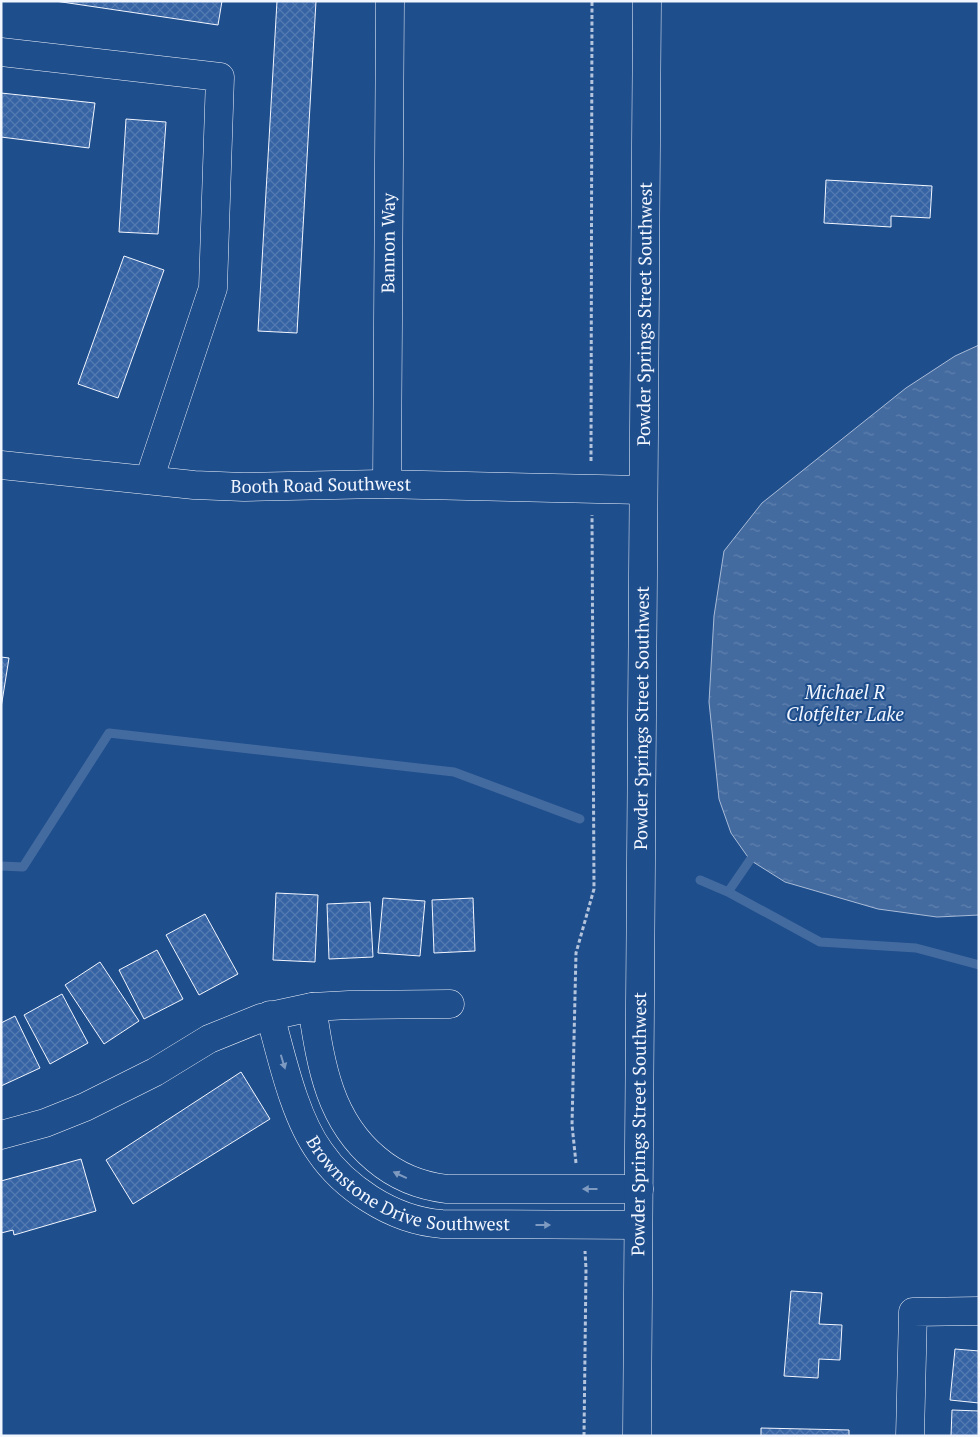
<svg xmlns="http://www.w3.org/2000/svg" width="980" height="1437" viewBox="0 0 980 1437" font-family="'PT Serif',serif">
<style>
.water{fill:url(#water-ripples);stroke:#a8bbd7}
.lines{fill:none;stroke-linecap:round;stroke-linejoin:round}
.stream{stroke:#446ba0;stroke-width:9}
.building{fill:url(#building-cross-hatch);stroke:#f2f6ff}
.minor-casing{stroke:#f2f6ff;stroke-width:29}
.major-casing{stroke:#f2f6ff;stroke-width:29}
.path{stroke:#b3c4dc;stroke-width:3;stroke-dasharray:4 2.5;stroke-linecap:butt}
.minor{stroke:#1f4e8c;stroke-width:28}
.major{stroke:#1f4e8c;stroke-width:28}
.oneway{fill:#7e9ac0}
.labels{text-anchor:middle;stroke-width:4;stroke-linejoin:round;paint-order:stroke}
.street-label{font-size:18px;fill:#f2f6ff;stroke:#1f4e8c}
.water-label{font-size:19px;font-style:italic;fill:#f2f6ff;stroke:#1f4e8c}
</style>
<defs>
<pattern id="water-ripples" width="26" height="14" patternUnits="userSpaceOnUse" patternTransform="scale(1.25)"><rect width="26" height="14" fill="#446ba0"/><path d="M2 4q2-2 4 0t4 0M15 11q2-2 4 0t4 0" fill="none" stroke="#5f81ae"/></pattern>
<pattern id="building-cross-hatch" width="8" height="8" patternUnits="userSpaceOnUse" patternTransform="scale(1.25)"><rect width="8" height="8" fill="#3563a3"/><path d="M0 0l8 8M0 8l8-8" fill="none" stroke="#537ab1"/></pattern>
</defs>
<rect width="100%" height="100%" fill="#1f4e8c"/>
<!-- water -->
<path class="water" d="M979 345V915L937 917 878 909 785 882 750 860 731 833 719 799 709 702 714 616 724 551 762 503 906 388 955 356Z"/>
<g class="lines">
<!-- stream -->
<path class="stream" d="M1 866 23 867 109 733 454 772 580 819
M700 880 728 892 750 860
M728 892 820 942 916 948 979 965"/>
</g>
<!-- building -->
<path class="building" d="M55 1H222L218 25Z
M277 1H316L297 333 258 331Z
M1 93 95 103 89 148 1 137Z
M126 119 166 122 158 234 119 232Z
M826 180 932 186 930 218 891 216V227L824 223Z
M124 256 164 270 118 398 78 384Z
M1 657 9 658 1 708Z
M276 893 318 895 315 962 273 960Z
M383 898 425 901 420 956 378 953Z
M473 898 475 951 434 953 432 900Z
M370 902 373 957 329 959 327 904Z
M205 914 238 974 199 995 166 935Z
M157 950 183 999 144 1019 119 970Z
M100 962 139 1021 104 1044 65 985Z
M62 994 88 1043 50 1064 24 1015Z
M15 1016 40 1068 1 1086V1023Z
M241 1072 270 1119 133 1204 106 1160Z
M81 1159 96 1211 14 1235 13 1230 1 1233V1181Z
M791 1291 822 1293 819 1324 842 1325 840 1360 819 1359 818 1378 784 1376Z
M955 1349 979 1351V1403L950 1400Z
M952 1410 979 1411V1436H951Z
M761 1428 849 1430V1436H761Z"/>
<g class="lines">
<!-- minor casing -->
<g class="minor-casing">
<g id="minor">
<path d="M1 52 220 77 213 288 149 480"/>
<path id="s1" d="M1 465 194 485 244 487 380 484 642 490"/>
<path id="s2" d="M387 484 390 1"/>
<path d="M312 1007C321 1065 329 1120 376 1159 396 1176 421 1186 447 1189H639"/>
<path id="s3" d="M270 1015C282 1058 294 1116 320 1152 333 1171 351 1187 370 1199 392 1213 415 1222 442 1224L638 1225"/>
<path d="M1 1135 45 1123 85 1107 155 1072 209 1039 261 1018 312 1007 349 1005 450 1004"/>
<path d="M910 1436 913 1312 979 1311"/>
</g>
</g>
<!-- major casing -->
<g class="major-casing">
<g id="major">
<path id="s4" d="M637 1436 647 1"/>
</g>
</g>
<!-- path -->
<path class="path" d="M591 461 592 1
M576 1163 572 1125 576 953 594 889 592 515
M584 1436 586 1269 585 1251"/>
<!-- minor -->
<use href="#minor" class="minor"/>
<!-- major -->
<use href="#major" class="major"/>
</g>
<!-- one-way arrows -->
<defs><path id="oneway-solid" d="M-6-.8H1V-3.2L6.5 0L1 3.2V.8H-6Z" transform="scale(1.25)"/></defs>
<g class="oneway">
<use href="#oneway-solid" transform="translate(283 1062) rotate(73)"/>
<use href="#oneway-solid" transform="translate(400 1175) rotate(-155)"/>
<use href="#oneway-solid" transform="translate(590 1189) rotate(-180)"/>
<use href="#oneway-solid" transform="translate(543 1225)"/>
</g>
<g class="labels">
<!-- street labels -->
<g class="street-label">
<text dy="6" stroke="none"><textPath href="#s2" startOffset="241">Bannon Way</textPath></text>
<text dy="6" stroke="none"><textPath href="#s4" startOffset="1122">Powder Springs Street Southwest</textPath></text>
<text dy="6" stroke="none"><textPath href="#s1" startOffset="321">Booth Road Southwest</textPath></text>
<text dy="6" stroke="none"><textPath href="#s4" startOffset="718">Powder Springs Street Southwest</textPath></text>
<text dy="6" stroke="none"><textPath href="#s4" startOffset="312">Powder Springs Street Southwest</textPath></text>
<text dy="6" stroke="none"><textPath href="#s3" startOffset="245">Brownstone Drive Southwest</textPath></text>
</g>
<!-- water labels -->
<g class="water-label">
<text x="845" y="699">Michael R<tspan x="845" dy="22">Clotfelter Lake</tspan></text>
</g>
</g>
<!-- border -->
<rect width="980" height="1437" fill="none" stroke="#f2f6ff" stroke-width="5"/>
</svg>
